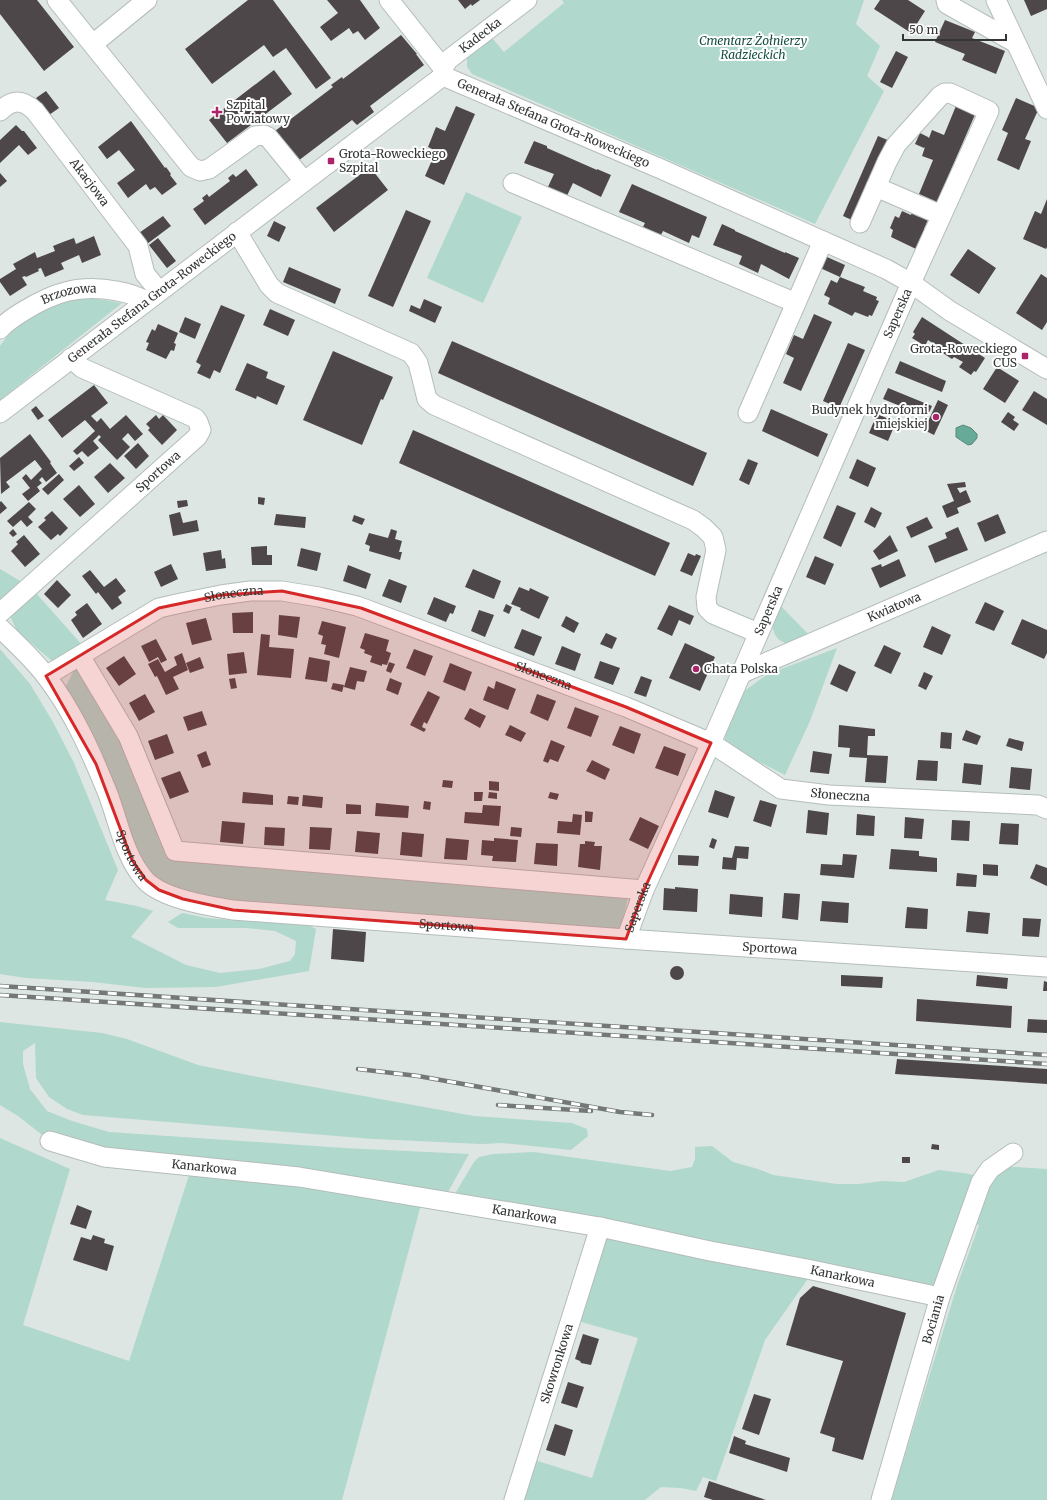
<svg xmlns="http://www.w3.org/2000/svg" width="1047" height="1500" viewBox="0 0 1047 1500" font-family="Merriweather,serif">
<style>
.green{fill:#b0d8cc}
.water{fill:#68aa98;stroke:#58877a}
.building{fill:#4e4749}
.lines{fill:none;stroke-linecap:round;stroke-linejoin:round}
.minor-casing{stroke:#b4bdba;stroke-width:21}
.minor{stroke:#fff;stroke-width:19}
.rail-casing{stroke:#747977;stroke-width:4.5}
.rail{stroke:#fff;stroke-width:3;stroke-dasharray:9;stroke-linecap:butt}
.marked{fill:#d62828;fill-opacity:0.2;stroke:#d62828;stroke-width:3;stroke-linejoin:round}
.poi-dot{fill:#ab2368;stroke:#fff;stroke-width:1.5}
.labels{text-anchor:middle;stroke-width:4;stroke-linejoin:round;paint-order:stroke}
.street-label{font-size:12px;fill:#333635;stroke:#fff}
.park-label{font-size:12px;font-style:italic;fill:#154e41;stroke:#fff}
.poi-label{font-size:12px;fill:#333635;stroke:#fff;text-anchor:start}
</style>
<rect width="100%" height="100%" fill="#dde6e3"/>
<!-- green -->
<path class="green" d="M562 0H864L856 24 880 46 867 76 884 91 815 224 472 74 467 67V58L492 38 504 52 564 3Z
M466 192 522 217 483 303 427 278Z
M70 299H97L122 303 0 400V346L17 323 41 309Z
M0 569 22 582 36 593 83 646 52 661 17 631 10 616 0 607Z
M773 598 815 641C807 642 797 645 789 644 767 640 772 615 773 598Z
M837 648 810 721 785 775 730 747 725 740 726 725 737 701 747 689 768 674Z
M0 649 30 684 53 722 74 763 118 870 105 900 137 906 153 911 131 937 186 965 220 973 259 969 290 961 295 954 296 941 275 931 247 928H178L168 922 182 913 207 918 271 923 298 919 316 929 309 971 216 987 145 988 93 982 26 978 0 974Z
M79 667 124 738 168 849 628 898 621 927 618 931 201 898C176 893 161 885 144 866L64 690 74 670Z
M0 1022 102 1033 127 1039 198 1065 253 1076 474 1116 572 1123 587 1129 588 1136 571 1150 502 1143 482 1144 373 1139 83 1115 67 1109 49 1097 36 1078 35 1043 23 1051V1064L30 1089 47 1111 72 1121 109 1132 344 1148 469 1154 443 1201 423 1197 342 1500H0V1138L70 1169 23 1325 129 1361 192 1166 50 1141 18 1116 0 1105Z
M712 1146 733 1162 758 1169 773 1175 837 1184H859L882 1181 904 1182 939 1170 963 1173 975 1175 999 1166 1047 1169V1500H891L958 1283 979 1225 968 1220 940 1297 819 1266 807 1280 765 1340 716 1481 703 1477 696 1491 681 1488 661 1487 645 1500H514L528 1458 592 1478 638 1338 571 1319 600 1227 459 1204 456 1192 474 1162 479 1157 493 1154 534 1152 670 1171 692 1167 695 1159V1147Z"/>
<!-- water -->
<path class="water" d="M963 425 971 428 977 434V438L972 444 968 445 956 437V428Z"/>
<!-- building -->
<path class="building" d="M0 0H37L74 47 44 71 0 14Z
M248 0H273L331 78 316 89 286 48 273 57 264 45 212 84 185 49Z
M327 0H360L380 28 365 40 358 31 353 34 349 28 331 41 320 27 338 13Z
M458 0H480L472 6 471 4 465 9Z
M880 0H908L925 11 911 33 874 9Z
M1024 0H1047V9L1031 16Z
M945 20 975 32 972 38 1005 51 996 74 962 60 965 54 935 42Z
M401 35 417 54H416L424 65 370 106 374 112 357 125 352 120 298 161 275 131 333 87 331 85 342 77 343 79Z
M896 51 908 57 892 88 880 82Z
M274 70 292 94 227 143 209 120Z
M46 91 59 108 49 115 36 98Z
M1016 98 1039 108 1025 139 1031 141 1019 170 997 160 1008 133 1002 130Z
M958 101 977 110 937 202 919 194 933 160 922 156 925 147 924 148 915 144 920 133 928 137 929 138 932 130 944 135Z
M456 106 475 114 444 185 425 176 436 151 428 147 436 127 445 131Z
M131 121 165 168 166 167 171 174 170 175 177 184 162 195 155 187 150 190 146 184 128 198 117 183 135 170 119 150 107 159 98 147Z
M16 125 22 131H24L37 148 28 155 19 145 0 163V140Z
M878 136 890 141 854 221 843 216Z
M534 141 547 146V148L597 170V169L611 175 601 197 573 183 565 200 546 191 554 174 524 163Z
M370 167 388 190 334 232 316 208Z
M246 169 258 185 205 225 193 209 204 201 202 198 207 194 209 197 230 181 228 178 233 174 236 177Z
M0 173 7 181 0 187Z
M632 184 707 217 699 238 692 235 689 243 663 231 661 235 643 227 645 223 619 212Z
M1047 199V247L1046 249 1023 239 1035 211 1041 214Z
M406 210 431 221 393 307 368 296Z
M902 211 911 215 912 212 916 213 915 215 928 220 924 229 925 230 916 249 891 237 893 230 890 228 895 216 899 218Z
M163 216 171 226 147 244 139 233Z
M274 221 286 227 279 242 267 236Z
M722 224 735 230V231L785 253V252L799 258 789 279 761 264 758 273 739 264 742 256 713 245Z
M94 236 101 255 82 263 79 255 61 263 64 269 45 277 41 268 38 269 39 271 26 277 25 276 22 277 27 285 10 296 0 282V279L16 269 13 264 35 252 37 258 55 251 53 246 63 242 74 238 76 244Z
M158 238 176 261 167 268 149 245Z
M968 249 996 268 979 294 950 275Z
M823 257H827L845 265 840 277 818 267Z
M289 267 341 289 335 304 283 282Z
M1041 274 1047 278V322L1042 330 1016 313Z
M840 277 865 287 863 291 877 297 876 300 879 301 872 316 869 315 868 317 855 312 852 316 828 304 830 298 824 295 831 280 837 283Z
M424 299 442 307 435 323 409 311 411 305 420 309Z
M221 305 245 315 220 373 214 370 210 379 197 373 201 365 196 362Z
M270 309 295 320 288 336 263 325Z
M814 314 832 322 801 391 783 383 794 358 786 354 794 335 803 339Z
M185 317 201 324 195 339 179 332Z
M922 317 985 358 976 372 974 371 971 375 959 367 963 362 954 357 952 359 935 348 937 346 928 340 925 346 912 338 915 334 913 332Z
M158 324 178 333 174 343 176 344 174 351 171 350 166 359 146 350 149 343 146 342 152 329 155 331Z
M452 341 707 453 693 486 438 373Z
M848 343 865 350 839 408 823 401Z
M333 351 393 377 383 400 381 399 362 445 303 420Z
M900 361 946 381 942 392 895 373Z
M247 363 268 372 266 378 285 386 277 405 257 396 256 399 235 390Z
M997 367 1019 381 1005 403 983 389Z
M94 385 108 403 91 416 97 422 101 418 110 429 126 415 143 434 135 441 128 433 122 439 130 447 117 460 98 440 101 437 99 435 93 441 99 448 88 457 82 451 77 455 73 451 95 431 85 420 62 438 48 420Z
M888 388 932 406 927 417 883 399Z
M1034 391 1047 399V425L1022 410Z
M938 400 948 405 934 435 924 430Z
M36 406 44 416 38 420 31 410Z
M771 409 828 434 818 457 762 431Z
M1008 412 1015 417 1013 420 1019 424 1014 431 1001 422Z
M877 414 896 422 888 441 869 433Z
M156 415 159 419 163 415 177 430 162 445 148 430 150 428 146 424Z
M413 430 670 543 655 576 399 463Z
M30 434 51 462 50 463 57 473 46 482 42 477 39 480 42 483 37 487 40 491 28 501 22 494 30 488 22 478 26 474 31 480 42 469 35 460 6 482 10 487 1 494 0 458Z
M138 443 149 456 136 469 124 456Z
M79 457 84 463 74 471 69 466Z
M748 459 758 463 749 485 739 480Z
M857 459 876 468 868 487 849 478Z
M110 463 125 478 108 493 94 477Z
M59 474 64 480 48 495 42 489Z
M965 482 966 487 957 488 960 493 966 490 971 502 957 508 959 513 947 518 942 506 954 501 947 484Z
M79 485 95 504 80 517 63 499Z
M258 497 265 498 264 505 258 504Z
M187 500 188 506 178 508 177 501Z
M1 501 7 508 0 514V502Z
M29 502 36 509 28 517 33 522 27 527 21 520 13 527 7 521Z
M837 505 856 513 841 547 823 538Z
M871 507 882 513 875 528 864 522Z
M52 511 68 528 60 536 58 534 51 540 38 527 46 520 44 518Z
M180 512 183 523 197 520 199 531 173 536 169 515Z
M276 514 306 517 305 528 274 525Z
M998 514 1006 533 985 542 977 523Z
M354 515 365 519 362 525 352 521Z
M927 517 933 528 911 538 906 527Z
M958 527 968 550 935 563 928 546 947 538 945 533Z
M13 529 17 534 13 537 9 533Z
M391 529 397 531 395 539 402 541 399 552H402L400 560 369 551 370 546 365 544 369 533 388 538Z
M24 535 40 554 25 567 11 551 18 544 16 542Z
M890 535 898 551 879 560 873 551Z
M267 546V555H272V565H252L251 547Z
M301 548 321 553 317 571 297 566Z
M221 550 222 559 225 558 226 568 206 571 203 553Z
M688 553 695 556 696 554 701 556 692 576 680 571Z
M815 556 834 564 825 585 806 577Z
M899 559 906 576 880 588 871 568 881 564 882 567Z
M171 564 178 579 161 587 154 572Z
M348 565 371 574 366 589 343 581Z
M473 569 501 581 494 599 465 587Z
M90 570 104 587 116 578 126 591 118 597 122 603 112 610 98 592 96 594 82 576Z
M389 579 407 586 401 603 382 596Z
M57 580 71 595 58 608 44 594Z
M519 587 529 591 530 588 549 597 539 619 520 610 521 608 511 604Z
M434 597 456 606 453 614 450 613 446 622 427 614Z
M985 602 1004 611 994 631 975 623Z
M87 603 102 624 83 638 71 620 77 615 75 612Z
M506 604 512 607 509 614 503 611Z
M669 605 694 616 690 625 679 620 672 636 657 629Z
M479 610 494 615 485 637 471 631Z
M253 612V633H233L232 613Z
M279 615 300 617 297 638 278 635Z
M566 616 579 623 574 633 561 626Z
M206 618 212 640 192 645 186 623Z
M1022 619 1047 630V653L1044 659 1011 644Z
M322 621 346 627 339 658 324 654 326 645 321 644 323 636 318 634Z
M932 626 951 635 942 655 923 647Z
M522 629 542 637 534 656 514 648Z
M365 633 389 640 386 651 391 653 387 665 382 664V666L370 662 372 656 364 653 365 650 360 648Z
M606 633 617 638 612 649 600 644Z
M261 634 270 635 269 647 294 649 291 678 257 675Z
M156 639 167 660 161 663 158 657 149 662 141 646Z
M685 643 715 657 700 691 669 678Z
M884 645 901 653 891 674 874 666Z
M562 646 581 654 575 671 555 664Z
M414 649 433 656 425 676 406 668Z
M244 652 247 673 229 675 227 654Z
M182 653 188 670 173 677 179 689 166 695 157 676 155 677 148 664 158 659 165 672 177 665 174 657Z
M124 656 136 674 119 686 106 668Z
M200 657 204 668 190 673 186 663Z
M309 657 330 661 327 682 305 679Z
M600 661 620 668 613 685 594 678Z
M389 662 395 664 391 673 386 671Z
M450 663 472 672 465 691 443 682Z
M839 664 856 672 847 692 830 684Z
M350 667 367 671 364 682 357 681 355 690 344 687Z
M924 672 933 676 926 690 918 686Z
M641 676 652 680 646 697 634 693Z
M235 678 237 688 231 689 229 679Z
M390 678 402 683 398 695 386 690Z
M496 681 516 689 508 710 483 700 488 686 494 689Z
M333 683 344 685 342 692 331 689Z
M428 691 440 697 427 724 424 722 422 727 426 729 424 732 410 725Z
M145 694 155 712 139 721 129 703Z
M537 694 556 701 548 721 530 713Z
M575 707 599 716 591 737 567 728Z
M470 708 486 716 480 728 464 719Z
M202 711 207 725 188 731 183 717Z
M510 725 526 733 521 742 505 735Z
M839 725 875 729V736H868L867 755 888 756 886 783 865 782 867 758 849 757 850 748 838 747Z
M620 726 641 734 634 754 612 745Z
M966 730 981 736 977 745 962 740Z
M941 732 952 733 951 749 940 748Z
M167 734 174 753 155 760 148 741Z
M1009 738 1024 742 1022 751 1006 746Z
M551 740 565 746 558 762 550 759 548 763 543 761Z
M664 746 686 754 678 776 655 768Z
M206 751 211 765 202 768 197 755Z
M813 751 832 754 829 774 810 772Z
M592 760 610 769 605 780 586 771Z
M918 760 938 761 937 781 916 780Z
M964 763 983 765 981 785 962 783Z
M1011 767 1032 769 1030 790 1009 788Z
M180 771 189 792 170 799 161 778Z
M443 780 453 781 452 788 442 787Z
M489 781 499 782V791L489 790Z
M715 790 735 797 728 818 708 812Z
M243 792 273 795V805L242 803Z
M474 792H483L482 801H474Z
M489 792 497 793V799L488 798Z
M550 792 559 794 557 800 548 798Z
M303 795 323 797 322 808 302 806Z
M288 796 299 797 298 805 287 804Z
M760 800 777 805 771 827 753 821Z
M424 801 431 802 430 810 423 809Z
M376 803 409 806 408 818 375 816Z
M346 804 361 805V814H346Z
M483 805 501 806 499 826 464 823 465 812 482 813Z
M808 810 829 813 827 835 806 833Z
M585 811 593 812 592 822H585Z
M573 814 582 815 580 835 557 833 558 821 572 822Z
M857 814 875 816 874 836 856 835Z
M640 817 659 826 648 849 629 840Z
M905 817 924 819 922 839 904 838Z
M952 820 970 821 969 841 951 840Z
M222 821 245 823 243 844 220 842Z
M1001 823 1019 824 1018 845 999 844Z
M265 827 285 828 284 846 264 845Z
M310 827 332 828 330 850 309 849Z
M511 827 522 828 521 837 510 836Z
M357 831 380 833 378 854 355 852Z
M402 832 424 834 422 857 400 855Z
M446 838 469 840 467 860 444 859Z
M494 838 518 840 516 862 492 861 493 856 481 855 482 840 494 841Z
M712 838 717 840 714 849 709 847Z
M585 841 595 842 594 846H602L600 870 578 867 580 844H585Z
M536 843 558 844 557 866 534 864Z
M735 846 749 847 748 859 737 858 736 870 722 869 723 857 732 858Z
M891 849 919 851V856L937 858V872L889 869Z
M843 854 857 855 854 878 820 875 821 864 842 865Z
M678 855 699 856 698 866 678 865Z
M983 864 998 865V876L983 875Z
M1036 864 1047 868V886L1030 878Z
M957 873 977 875 976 887 956 886Z
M675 887 698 889 697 912 663 910 664 888 675 889Z
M784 893 800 894 798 920 782 918Z
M730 894 763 897 762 917 729 914Z
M822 901 849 903 848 923 820 921Z
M907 907 928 909 927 929 905 928Z
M968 911 990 913 988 934 966 932Z
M1023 918 1041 919 1039 937 1022 936Z
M333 929 366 932 364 962 331 959Z
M670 973a7 7 0 1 1 14 0a7 7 0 1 1-14 0Z
M841 975 883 977 882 988 841 986Z
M977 975 1008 978 1007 989 976 986Z
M1044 981 1047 982V991H1043Z
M917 999 1012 1006 1011 1028 916 1021Z
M1028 1019 1047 1020V1033L1027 1032Z
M897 1059 1047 1069V1084L895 1074Z
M932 1144 939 1145V1150L931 1149Z
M902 1157H910V1163H902Z
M77 1205 92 1211 86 1229 70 1224Z
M93 1235 105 1239 104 1243 114 1246 107 1271 73 1260 81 1237 91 1240Z
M813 1286 906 1313 863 1460 832 1451 835 1438 820 1433 843 1361 786 1345 800 1298Z
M583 1334 599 1339 591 1365 581 1363 580 1361 575 1359Z
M568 1382 584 1387 577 1408 561 1403Z
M754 1394 771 1399 759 1435 742 1429Z
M555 1424 573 1430 565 1456 546 1450Z
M734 1436 746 1441 745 1444 790 1458 787 1472 729 1453Z
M709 1481 766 1500H713L704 1497Z"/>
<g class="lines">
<!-- minor casing -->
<g class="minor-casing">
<g id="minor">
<path d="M57 0 191 167 200 171 209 169 255 136 264 135 268 137 304 181"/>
<path d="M389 0 443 68"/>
<path d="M946 0 947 4 1016 43"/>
<path d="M996 0 1047 109"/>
<path d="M93 44 147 0"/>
<path id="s1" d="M443 76 661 169 886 269 911 283 950 311 1047 369"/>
<path id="s2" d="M443 76V68L448 60 527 0"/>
<path id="s3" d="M0 111C13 99 22 99 35 111L138 246 145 274 159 291"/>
<path d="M513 183 796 303"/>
<path d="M876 187 941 215"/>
<path d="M237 232 269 285 277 293 411 353 418 363 427 399 434 405 693 520 704 528 713 537 716 550 706 597 707 608 713 614 758 633"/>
<path id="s4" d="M0 329C6 322 14 317 22 312 54 292 79 284 117 291 128 293 136 295 146 301"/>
<path id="s5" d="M0 413 443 76"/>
<path d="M748 413 823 241"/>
<path id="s6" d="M0 613 197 437 201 430 198 422 195 418 82 368 71 358"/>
<path id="s7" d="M0 628C16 643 33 659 46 676 73 711 92 754 108 794 119 823 124 856 145 880 163 899 208 906 233 910L626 939 1047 967"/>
<path d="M80 656 128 736 175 851 644 890"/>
<path id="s8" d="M740 674 1047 541"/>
<path id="s9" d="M46 676 159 608 181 603 221 595 250 591H282L319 597 357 606 626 707 711 743 781 789 829 795 1038 805 1047 809"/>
<path id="s10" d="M626 939 644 890 711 743 911 283 989 111 950 93H945L940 96 896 145 887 162 860 223"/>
<path id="s11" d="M50 1141 104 1157 299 1177 600 1227 710 1251 807 1269 940 1297"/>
<path id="s12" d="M514 1500 600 1227"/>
<path id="s13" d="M881 1500 940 1297 981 1182 990 1169 1013 1153"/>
</g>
</g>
<!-- minor -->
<use href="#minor" class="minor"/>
<!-- rail casing -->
<g class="rail-casing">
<path id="rail" d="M0 986 1047 1055
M0 995 1047 1064
M358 1069 418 1076 620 1112 652 1115
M498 1105 591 1111"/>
</g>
<!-- rail -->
<use href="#rail" class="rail"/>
</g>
<!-- marked area -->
<path class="marked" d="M282 591 361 608 626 707 711 743 644 890 626 939 233 910 183 899 159 890 146 880 132 860 96 764 46 676 159 608 221 595Z"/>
<!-- markers -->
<g class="poi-dot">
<path d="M215 106h4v4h4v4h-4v4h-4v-4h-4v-4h4z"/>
<rect x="327" y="157" width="8" height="8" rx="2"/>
<rect x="1021" y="352" width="8" height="8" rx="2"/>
<circle cx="936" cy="417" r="4"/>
<circle cx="696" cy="669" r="4"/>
</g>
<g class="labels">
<!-- street labels -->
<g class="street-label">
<text dy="4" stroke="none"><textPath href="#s2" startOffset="58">Kadecka</textPath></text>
<text dy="4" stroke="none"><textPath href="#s1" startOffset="120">Generała Stefana Grota-Roweckiego</textPath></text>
<text dy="4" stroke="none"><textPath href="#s3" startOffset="130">Akacjowa</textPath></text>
<text dy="4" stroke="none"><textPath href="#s4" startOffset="79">Brzozowa</textPath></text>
<text dy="4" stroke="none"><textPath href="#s5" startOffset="191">Generała Stefana Grota-Roweckiego</textPath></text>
<text dy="4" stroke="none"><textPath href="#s10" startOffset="682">Saperska</textPath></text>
<text dy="4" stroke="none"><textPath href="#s6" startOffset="212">Sportowa</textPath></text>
<text dy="4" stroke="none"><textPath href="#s9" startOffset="208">Słoneczna</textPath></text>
<text dy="4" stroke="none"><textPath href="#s8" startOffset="168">Kwiatowa</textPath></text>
<text dy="4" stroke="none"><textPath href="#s10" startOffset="358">Saperska</textPath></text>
<text dy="4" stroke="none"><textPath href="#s9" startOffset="532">Słoneczna</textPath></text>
<text dy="4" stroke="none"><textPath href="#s9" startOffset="856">Słoneczna</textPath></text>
<text dy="4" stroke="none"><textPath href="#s7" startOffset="266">Sportowa</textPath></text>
<text dy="4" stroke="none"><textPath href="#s10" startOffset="34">Saperska</textPath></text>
<text dy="4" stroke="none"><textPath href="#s7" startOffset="603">Sportowa</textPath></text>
<text dy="4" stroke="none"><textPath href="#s7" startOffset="927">Sportowa</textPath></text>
<text dy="4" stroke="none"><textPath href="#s11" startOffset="157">Kanarkowa</textPath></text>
<text dy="4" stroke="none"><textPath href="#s11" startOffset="481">Kanarkowa</textPath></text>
<text dy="4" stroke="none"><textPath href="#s11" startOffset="805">Kanarkowa</textPath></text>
<text dy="4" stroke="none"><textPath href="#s13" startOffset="188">Bociania</textPath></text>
<text dy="4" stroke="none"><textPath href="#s12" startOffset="143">Skowronkowa</textPath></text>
</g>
<!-- park labels -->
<g class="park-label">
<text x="753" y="45">Cmentarz Żołnierzy<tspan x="753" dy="14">Radzieckich</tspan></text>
</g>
<!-- poi labels -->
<g class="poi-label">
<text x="226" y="109">Szpital<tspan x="226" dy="14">Powiatowy</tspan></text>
<text x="339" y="158">Grota-Roweckiego<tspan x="339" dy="14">Szpital</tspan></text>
<text x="1017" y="353" text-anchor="end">Grota-Roweckiego<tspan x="1017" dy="14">CUS</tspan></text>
<text x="928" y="414" text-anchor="end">Budynek hydroforni<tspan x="928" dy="14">miejskiej</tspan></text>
<text x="704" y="673">Chata Polska</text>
</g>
</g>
<!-- scale -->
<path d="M903 34v6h103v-6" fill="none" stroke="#333635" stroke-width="2"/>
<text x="909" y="34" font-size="12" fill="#333635" stroke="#ffffff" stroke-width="3" paint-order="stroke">50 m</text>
</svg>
